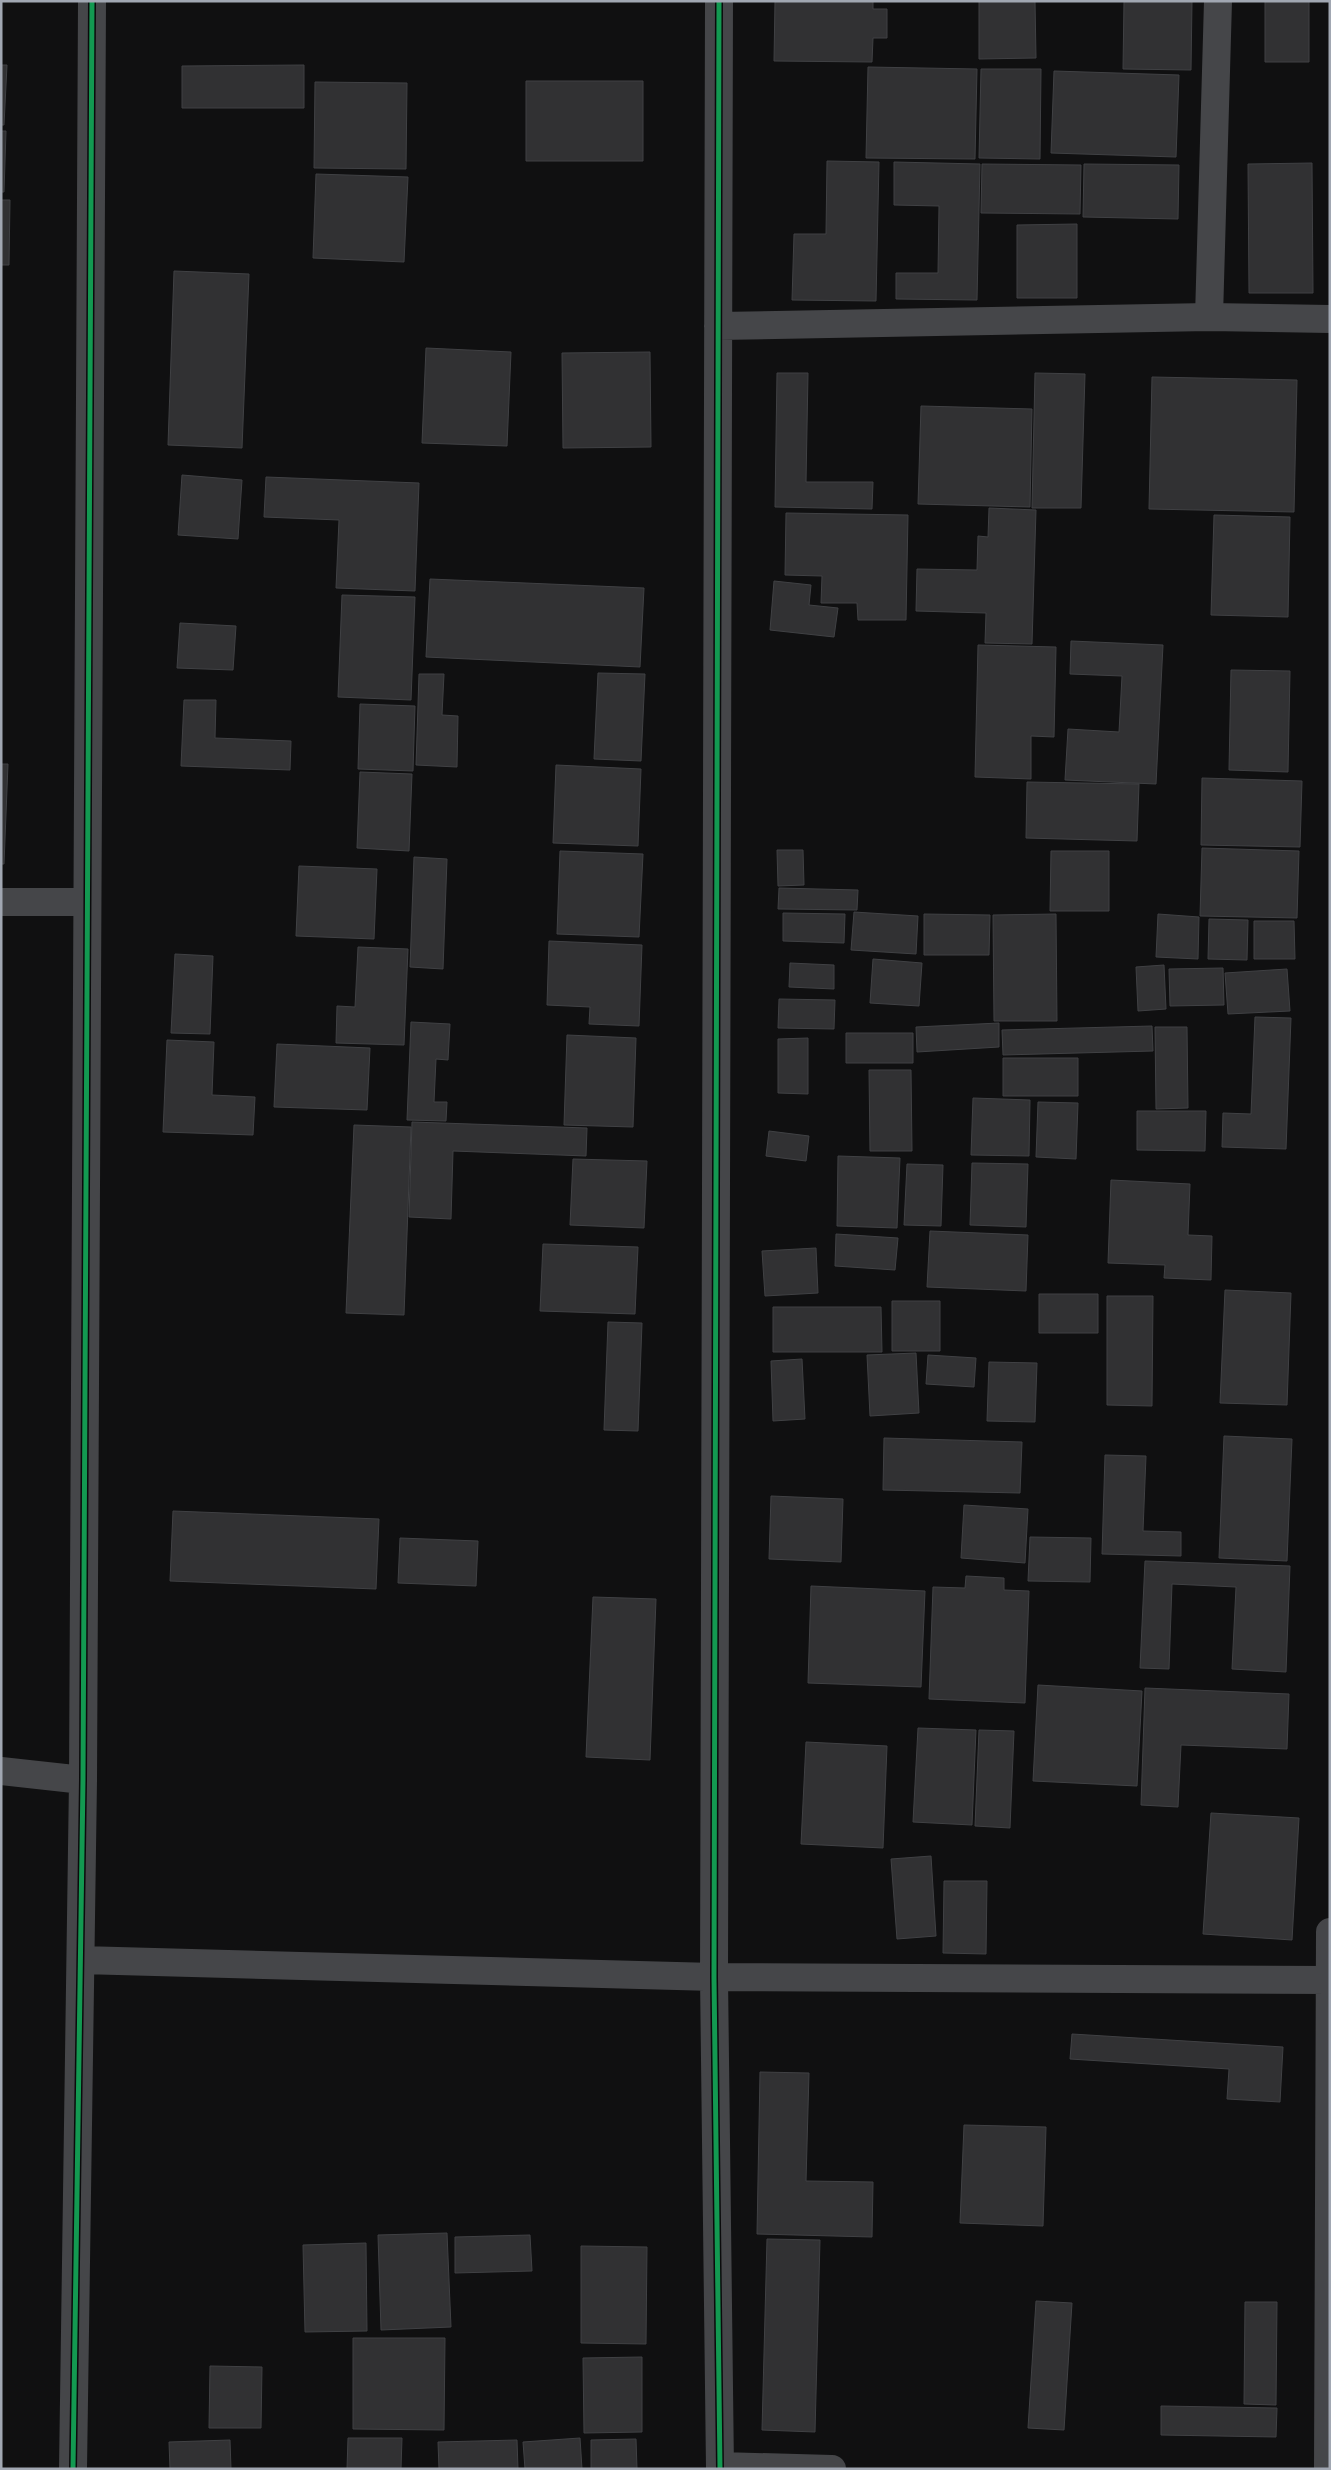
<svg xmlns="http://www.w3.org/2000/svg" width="1331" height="2470" viewBox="0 0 1331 2470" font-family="Signika,sans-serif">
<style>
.building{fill:#313133;stroke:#404144}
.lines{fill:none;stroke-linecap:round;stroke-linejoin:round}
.minor{stroke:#454649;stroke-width:28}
.cycleway-casing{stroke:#0b0b0c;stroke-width:8}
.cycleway{stroke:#139951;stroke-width:5}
</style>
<rect width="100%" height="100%" fill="#101011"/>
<!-- building -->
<path class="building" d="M775 1H873V9H887V38H873L872 62 774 61Z
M979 1H1035L1036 58 979 59Z
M1124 1H1192L1191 70 1123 69Z
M1265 1H1309V62H1265Z
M1 65H7L4 125H1Z
M304 65V108H182V66Z
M868 67 977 69 975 159 866 158Z
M981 69H1041L1040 159 979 158Z
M1054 71 1179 75 1176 157 1051 153Z
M526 81H643V161H526Z
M315 82 407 83 406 169 314 168Z
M1 131H6L4 192H1Z
M827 161 879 162 876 301 792 300 794 234H826Z
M894 162 980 164 977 300 896 299V273H938L939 206 894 205Z
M1312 163 1313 293H1249L1248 164Z
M982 164 1081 165 1080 214 981 213Z
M1084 164 1179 165 1178 219 1083 217Z
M316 174 408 177 404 262 313 258Z
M1 200H10L9 265H1Z
M1077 224V298H1017V225Z
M174 271 249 274 242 448 168 445Z
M426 348 511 352 507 446 422 443Z
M650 352 651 447 563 448 562 353Z
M777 373H808L806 482H873L872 509 775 507Z
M1035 373 1085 374 1081 508H1032Z
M1152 377 1297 380 1294 512 1149 509Z
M921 406 1032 409 1030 507 918 504Z
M182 475 242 480 238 539 178 535Z
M266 477 419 483 415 591 336 588 339 520 264 517Z
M989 508 1036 510 1032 644 985 643 986 613 916 611 917 569 977 570 978 536 988 537Z
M786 513 908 515 906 620H858L857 603H821L822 576 785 575Z
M1214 515 1290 517 1288 617 1211 615Z
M430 579 644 588 640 667 426 657Z
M774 581 811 585 809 605 838 608 834 637 770 630Z
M342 595 415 597 411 700 338 697Z
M180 623 236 626 233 670 177 668Z
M1071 641 1163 645 1156 784 1065 780 1068 729 1119 732 1122 676 1070 674Z
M978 645 1056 647 1054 737 1031 736V779L975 777Z
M1231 670 1290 671 1288 772 1229 770Z
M598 673 645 674 641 761 594 759Z
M419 674H444L442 715 458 716 457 767 416 765Z
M184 700H216L215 738 291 741 290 770 181 766Z
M360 704 415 706 413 771 358 769Z
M1 764H8L4 864H1Z
M556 765 641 769 638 846 553 843Z
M360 772 412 774 409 851 357 848Z
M1202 778 1302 781 1300 847 1201 845Z
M1027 782 1139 784 1137 841 1026 838Z
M1202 848 1299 851 1297 918 1200 916Z
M777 850H803L804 885 778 886Z
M560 851 643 854 639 937 557 934Z
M1051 851H1109V911H1050Z
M414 857 447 859 443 969 410 967Z
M299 866 377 869 374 939 296 936Z
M779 888 858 890 857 910 778 909Z
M854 912 918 916 916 954 851 950Z
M783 913 845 914 844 943 783 941Z
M924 914 990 915 989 955H924Z
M1056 914 1057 1021H994L993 915Z
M1158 914 1199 917 1198 959 1156 957Z
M1209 919 1248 920 1247 960 1208 959Z
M1254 921H1294L1295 959H1254Z
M549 941 642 945 639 1026 589 1024 590 1007 547 1005Z
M358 947 408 949 404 1045 336 1043 337 1006 355 1007Z
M175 954 213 956 210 1034 171 1033Z
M873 959 922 963 919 1006 870 1003Z
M790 963 834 965V989L789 987Z
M1164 965 1166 1009 1138 1011 1136 967Z
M1223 968 1224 1005 1170 1006 1169 969Z
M1287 969 1290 1011 1228 1014 1225 973Z
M779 999 835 1000 834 1029 778 1028Z
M1255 1017 1291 1018 1286 1149 1222 1147 1223 1113 1251 1114Z
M411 1022 450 1024 448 1060 436 1059 434 1102H447L446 1121 407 1120Z
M999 1023V1047L917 1052 916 1027Z
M1152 1026 1153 1051 1003 1055 1002 1030Z
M1155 1027H1187L1188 1108 1156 1109Z
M846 1033H913V1063H846Z
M567 1035 636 1038 633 1127 564 1125Z
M808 1038V1094L778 1093V1039Z
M167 1040 214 1042 212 1095 255 1097 253 1135 163 1132Z
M277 1044 370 1048 367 1110 274 1107Z
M1003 1058H1078V1096H1003Z
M869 1070H911L912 1151H870Z
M973 1098 1030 1100 1029 1156 971 1155Z
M1038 1102 1078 1103 1076 1159 1036 1157Z
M1137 1111H1206L1205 1151 1137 1150Z
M412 1122 587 1128 586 1156 453 1151 451 1219 409 1217Z
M354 1125 411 1127 404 1315 346 1313Z
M769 1131 809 1136 806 1161 766 1156Z
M838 1156 900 1158 897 1228 837 1226Z
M573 1159 647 1161 644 1228 570 1225Z
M972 1163 1028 1164 1026 1227 970 1225Z
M907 1164 943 1165 941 1226 904 1225Z
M1111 1180 1190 1184 1188 1235 1212 1236 1211 1280 1164 1278 1165 1265 1108 1263Z
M930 1231 1028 1235 1026 1291 927 1287Z
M836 1234 898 1238 895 1270 835 1266Z
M543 1244 638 1247 635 1314 540 1311Z
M816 1248 818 1293 765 1296 762 1251Z
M1225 1290 1291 1293 1287 1405 1220 1403Z
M1039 1294H1098V1333H1039Z
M1107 1296H1153L1152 1406 1107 1405Z
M892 1301H940V1351H892Z
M773 1307H881L882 1352H773Z
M608 1322 642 1323 638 1431 604 1430Z
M916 1353 919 1413 870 1416 867 1355Z
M928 1355 976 1358 974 1387 926 1384Z
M802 1359 805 1419 773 1421 771 1361Z
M989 1362 1037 1363 1035 1422 987 1421Z
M1224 1436 1292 1439 1287 1561 1219 1558Z
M884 1438 1022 1442 1020 1493 883 1490Z
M1105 1455 1146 1456 1143 1531 1181 1532V1556L1102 1554Z
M771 1496 843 1499 841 1562 769 1559Z
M964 1505 1028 1509 1025 1563 961 1558Z
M173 1511 379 1519 376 1589 170 1581Z
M1030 1537 1091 1538 1090 1582 1028 1581Z
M400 1538 478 1541 476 1586 398 1583Z
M1145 1561 1290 1566 1286 1672 1232 1669 1236 1587 1172 1584 1169 1669 1140 1668Z
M966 1576 1004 1578V1590L1029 1591 1025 1703 929 1699 933 1587 965 1588Z
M811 1586 925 1591 921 1687 808 1683Z
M593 1597 656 1599 650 1760 586 1757Z
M1038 1685 1142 1691 1137 1786 1033 1781Z
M1145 1688 1289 1694 1287 1749 1181 1745 1178 1807 1141 1805Z
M918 1728 976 1730 972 1825 913 1822Z
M979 1730 1014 1731 1010 1828 975 1826Z
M806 1742 887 1746 883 1848 801 1844Z
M1211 1813 1299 1818 1292 1940 1203 1934Z
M931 1856 936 1936 897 1939 891 1859Z
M944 1881H987L986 1954 943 1953Z
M1072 2034 1283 2047 1280 2102 1227 2099 1229 2069 1070 2059Z
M760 2072 809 2073 806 2181 873 2182 872 2237 757 2234Z
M964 2125 1046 2127 1043 2226 960 2223Z
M447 2233 451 2327 381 2330 378 2235Z
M530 2235 532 2271 455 2273V2237Z
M767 2239 820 2240 815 2432 762 2430Z
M366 2243 367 2331 305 2332 303 2245Z
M581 2246 647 2247 646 2344 581 2343Z
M1036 2301 1072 2303 1064 2430 1028 2428Z
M1245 2302H1277L1276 2405 1244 2404Z
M353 2338H445L444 2430 353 2429Z
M642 2357V2432L584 2433 583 2358Z
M210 2366 262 2367 261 2428H209Z
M1161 2406 1277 2408 1276 2437 1161 2435Z
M348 2438H402L401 2469H347Z
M580 2438 582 2469H525L523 2442Z
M636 2439 637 2469H591V2440Z
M230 2440 231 2469H170L169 2442Z
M517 2440 518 2469H439L438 2442Z"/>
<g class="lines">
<!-- minor -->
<path class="minor" d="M719 1 714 1977 720 2469
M1209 317 1218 1
M718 326 1209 317 1330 319
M1 902H87
M1 1771 83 1780
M81 1960 714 1977 1330 1980
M720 2466 832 2469
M73 2469 83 1780 92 1
M1328 2469 1330 1932"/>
<!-- cycleway casing -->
<g class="cycleway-casing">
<path id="cycleway" d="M719 1 714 1977 720 2469
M73 2469 83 1780 92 1"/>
</g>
<!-- cycleway -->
<use href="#cycleway" class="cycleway"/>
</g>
<!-- border -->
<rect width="1331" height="2470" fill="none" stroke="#a1a7b2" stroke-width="5"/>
</svg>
